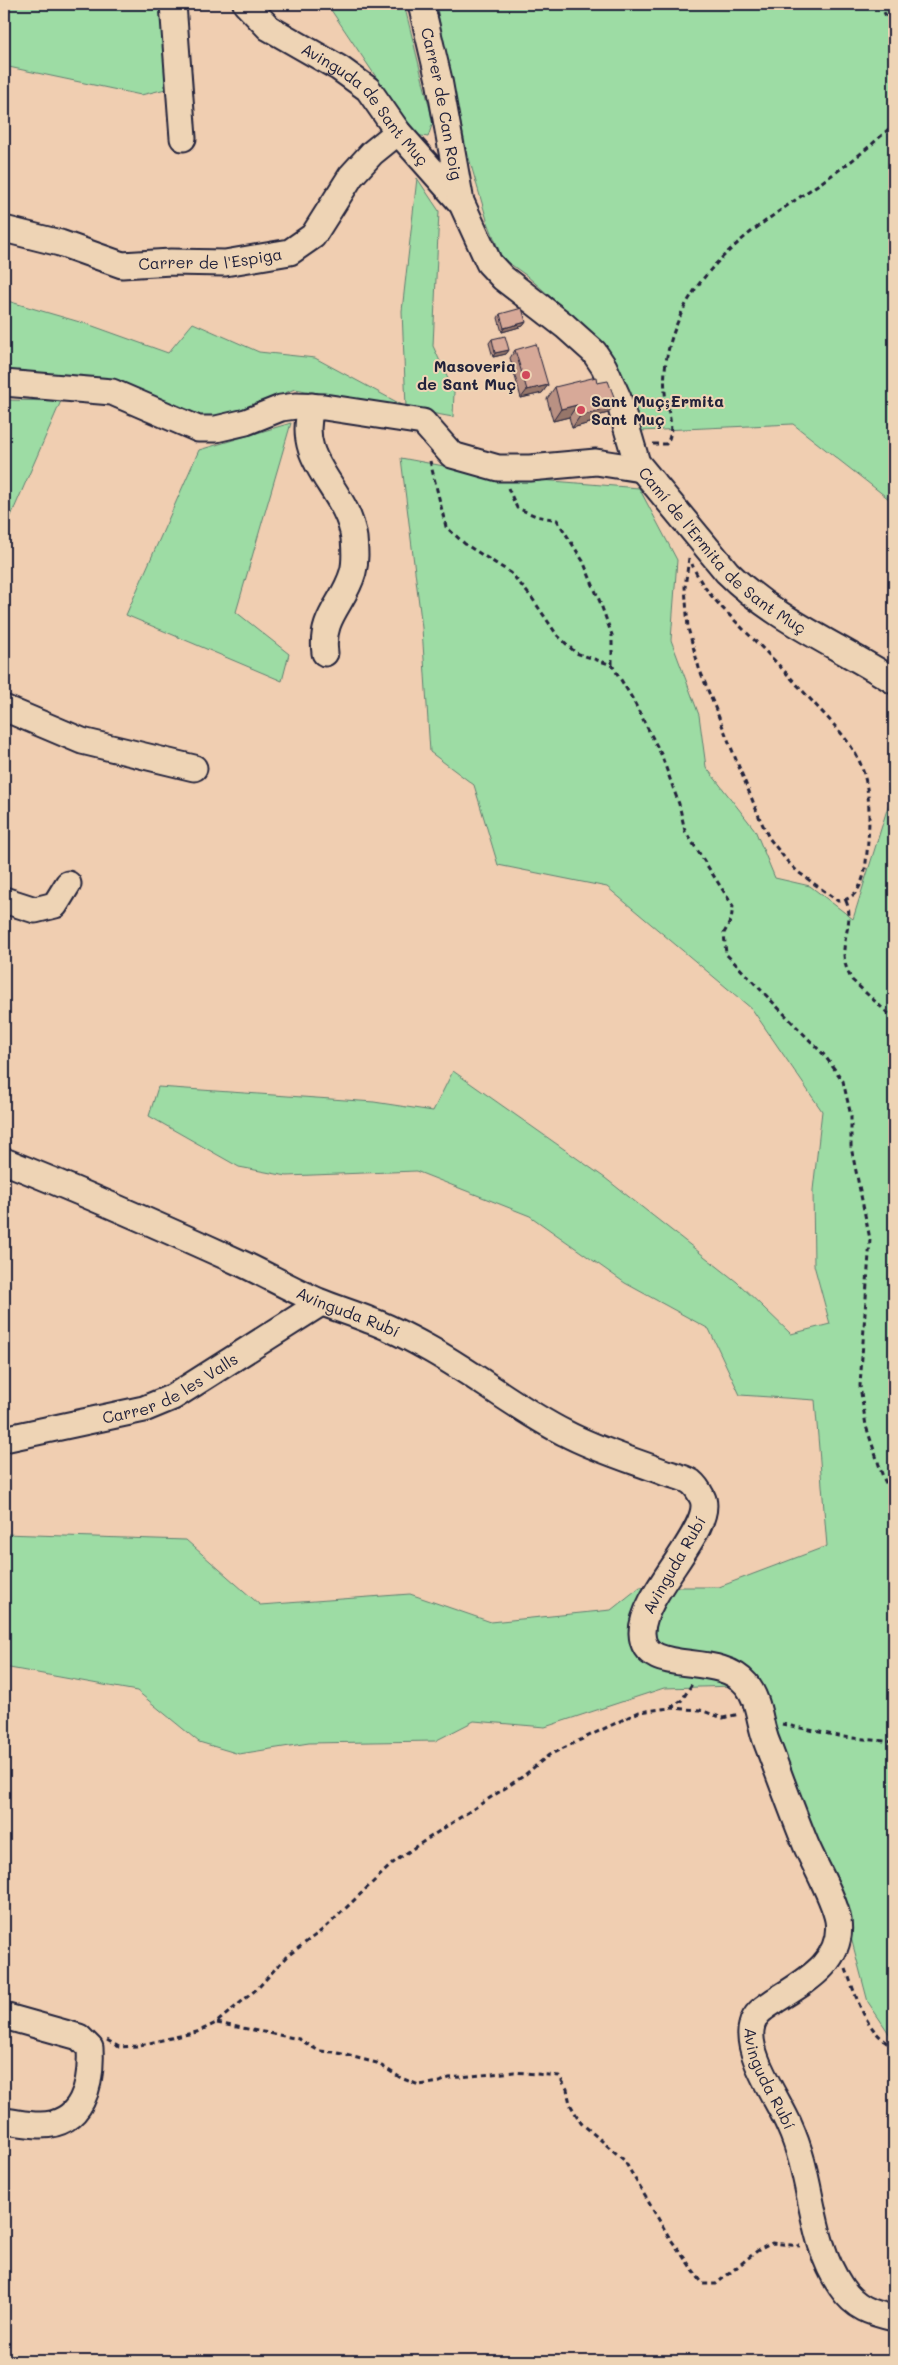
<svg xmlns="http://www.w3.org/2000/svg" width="898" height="2365" viewBox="0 0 898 2365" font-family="Mali,sans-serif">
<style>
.green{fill:#9ddca4;stroke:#607f70}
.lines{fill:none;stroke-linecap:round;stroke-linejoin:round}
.minor-casing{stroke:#22223b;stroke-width:29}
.path{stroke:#22223b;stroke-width:3;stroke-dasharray:5 4;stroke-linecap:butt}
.minor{stroke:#eed4b5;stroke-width:25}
.wall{fill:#b99183;stroke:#22223b}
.shaded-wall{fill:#96766a;stroke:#22223b}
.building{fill:#d7a998;stroke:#22223b}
.poi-dot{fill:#d1495b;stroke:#eed4b5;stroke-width:2}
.labels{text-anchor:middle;stroke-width:4;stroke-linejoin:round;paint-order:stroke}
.street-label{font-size:16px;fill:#22223b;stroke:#eed4b5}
.poi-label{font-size:16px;font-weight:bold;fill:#22223b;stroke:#eed4b5;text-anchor:end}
</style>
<rect width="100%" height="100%" fill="#f0ceb1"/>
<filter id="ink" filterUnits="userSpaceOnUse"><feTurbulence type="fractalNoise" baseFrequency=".02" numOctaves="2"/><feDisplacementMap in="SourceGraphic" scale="10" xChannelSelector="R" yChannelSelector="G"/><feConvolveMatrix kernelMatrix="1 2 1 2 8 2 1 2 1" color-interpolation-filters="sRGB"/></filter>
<g filter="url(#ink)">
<!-- green -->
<path class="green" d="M4 4H163L170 88 141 95 4 66Z
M327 4H404L433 122 428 137 415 135Z
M436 4H894V503L793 424 640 431 576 319 527 276 502 258 487 220 466 148Z
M417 178 439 211 433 346 454 392 453 417 295 389 240 411 204 418 4 373V300L90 325 168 353 193 323 259 352 315 358 406 407 402 311Z
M4 400 61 401 4 532Z
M291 423 236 612 289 654 282 681 126 615 199 450Z
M401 458 503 477 639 488 677 560 671 640 699 715 706 767 755 830 775 878 810 886 853 919 894 787V2041L868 2002 849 1930 736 1686 664 1688 545 1727 474 1721 435 1741 309 1743 239 1754 199 1742 137 1691 4 1667V1534L186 1540 260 1605 410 1594 491 1622 611 1610 640 1587H719L827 1546 815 1400 740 1395 709 1329 625 1283 530 1216 416 1171 287 1176 239 1167 149 1116 158 1087 374 1102 433 1111 453 1071 605 1178 737 1282 791 1334 830 1324 814 1265 813 1190 822 1111 752 1009 607 887 498 865 474 785 430 752 422 628Z"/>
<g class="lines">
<!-- minor casing -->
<g class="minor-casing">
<g id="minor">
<path d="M173 4 183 138"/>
<path id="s1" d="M246 4 269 28 339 68 368 89 398 132 462 204 489 263 503 278 565 326 594 352 604 367 618 398 637 463 727 572C775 620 838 645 894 681"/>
<path id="s2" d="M421 4 439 80 461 202"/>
<path id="s3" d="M4 229 60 243 122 265 171 262 225 263 290 252 313 236 351 176 372 153 398 132"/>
<path d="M4 383 112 392 198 429H216L246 422 281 408 296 406 324 407 423 422 452 455 498 468H530L596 462 641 469"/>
<path d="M312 406C293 462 347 487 354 538 355 550 356 561 353 572 344 604 320 617 325 653"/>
<path d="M4 708 82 741 194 768"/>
<path d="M4 900 35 910 55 905 68 884"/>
<path id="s4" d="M4 1161C85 1193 166 1229 245 1265 270 1277 293 1290 318 1301 335 1308 352 1313 369 1320 389 1327 408 1337 426 1347 474 1373 517 1409 565 1433 597 1450 632 1460 666 1473 673 1475 685 1478 691 1482 696 1486 699 1491 702 1497 717 1526 641 1593 642 1633 643 1678 718 1650 746 1684 760 1700 759 1724 767 1743 780 1777 792 1811 806 1845 815 1866 834 1898 838 1920 844 1961 806 1981 776 2000 766 2007 755 2012 752 2025 744 2053 778 2099 789 2125 814 2179 808 2238 841 2287 855 2308 871 2313 894 2318"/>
<path id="s5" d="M4 1439 144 1409 173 1397 321 1303"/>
<path d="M4 2016 79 2037 90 2048C92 2084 83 2126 39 2125 27 2125 15 2122 4 2121"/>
</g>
</g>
<!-- path -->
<path class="path" d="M880 4 894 32
M653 444H666C675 433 669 414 666 400 661 369 669 340 682 312 714 247 782 211 839 170 858 157 877 140 894 124
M430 461 446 527 465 544 511 573 532 598 557 635 576 653 612 665 632 698 661 754 679 804 685 831 733 906 731 920 724 933 726 954 825 1056 843 1081 851 1116V1147L870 1239 860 1386 866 1426 883 1477 894 1499
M508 488 517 508 536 516 557 520 583 561 600 602 612 635V665
M689 558 685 587 688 628 699 668 760 819 769 838 787 861 798 872 838 901C858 900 864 880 866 862 869 834 872 799 863 771 855 744 830 721 812 701 790 677 769 654 746 632 726 611 703 592 692 564
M846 901C857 927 832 946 852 980L894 1019
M670 1708 700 1710 723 1718 739 1714
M782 1724 843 1737 894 1742
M846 1969C856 1996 866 2034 894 2046
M217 2023 299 2039 319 2051 334 2052 377 2063 401 2078 419 2085 440 2082 449 2078 514 2072 559 2076 567 2089 570 2104 581 2123 624 2160 669 2237 703 2284H716L757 2251 772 2243 800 2246
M107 2040 119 2047 136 2046 197 2032 216 2023 258 1988 286 1957 325 1928 393 1863 415 1847 522 1777 549 1755 639 1712 670 1708 682 1700 692 1684"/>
<!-- minor -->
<use href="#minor" class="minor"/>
</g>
<!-- wall -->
<path class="wall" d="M500 314 526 322 523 326 502 332 498 318Z
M492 339 509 350 506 354 493 357 489 343Z
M515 350 548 385 542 393 521 398 510 358Z
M555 387 608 413 601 415 597 421 572 428 569 417 553 421 547 399Z"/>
<!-- shaded-wall -->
<path class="shaded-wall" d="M526 322 523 326 502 332 504 328Z
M509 350 506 354 493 357 495 353Z
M548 385 542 393 521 398 527 390Z
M616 402 608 413 601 415 597 421 572 428 580 416 604 405Z
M577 405 569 417 553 421 561 409Z"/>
<!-- building -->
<path class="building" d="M522 308 526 322 504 328 500 314Z
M505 336 509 350 495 353 492 339Z
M536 344 548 385 527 390 515 350Z
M596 377 597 383 608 381 616 402 604 405 605 410 580 416 577 405 561 409 555 387Z"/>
</g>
<!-- markers -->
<g class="poi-dot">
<circle cx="526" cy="375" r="5"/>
<circle cx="581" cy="410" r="5"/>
</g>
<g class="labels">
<!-- street labels -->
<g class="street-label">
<text dy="6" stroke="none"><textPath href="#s2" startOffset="102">Carrer de Can Roig</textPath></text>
<text dy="6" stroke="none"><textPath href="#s1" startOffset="158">Avinguda de Sant Muç</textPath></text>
<text dy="6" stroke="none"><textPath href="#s3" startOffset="212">Carrer de l'Espiga</textPath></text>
<text dy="6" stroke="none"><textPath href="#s1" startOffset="744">Camí de l'Ermita de Sant Muç</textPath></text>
<text dy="6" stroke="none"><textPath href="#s4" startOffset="376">Avinguda Rubí</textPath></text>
<text dy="6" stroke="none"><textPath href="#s5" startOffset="175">Carrer de les Valls</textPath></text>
<text transform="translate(674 1565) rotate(-60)" y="6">Avinguda Rubí</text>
<text dy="6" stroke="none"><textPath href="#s4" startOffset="1511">Avinguda Rubí</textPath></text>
</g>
<!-- poi labels -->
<g class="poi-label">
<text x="516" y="372">Masoveria<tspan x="516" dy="18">de Sant Muç</tspan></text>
<text x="591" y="407" text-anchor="start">Sant Muç;Ermita<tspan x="591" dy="18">Sant Muç</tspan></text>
</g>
</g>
<!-- margin -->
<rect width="898" height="2365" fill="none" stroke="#eed4b5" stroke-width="20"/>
<rect x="10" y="10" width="878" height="2345" fill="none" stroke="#22223b" stroke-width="2" filter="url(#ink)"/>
</svg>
